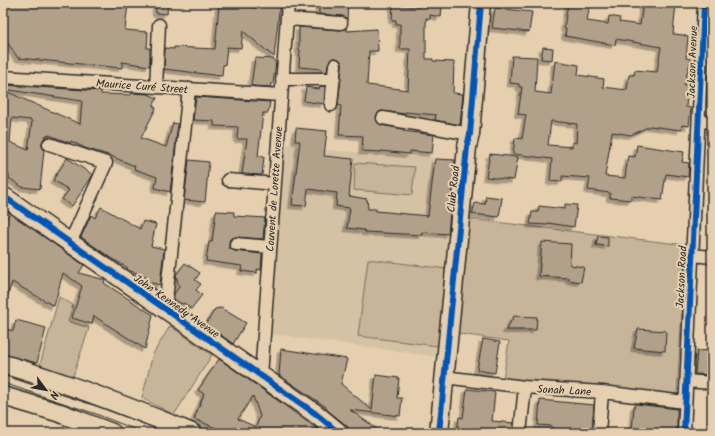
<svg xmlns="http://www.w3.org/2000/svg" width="715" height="436" viewBox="0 0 715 436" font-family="Kalam,sans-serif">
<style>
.built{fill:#d5c1a3}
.green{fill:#c7b499;stroke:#797062}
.building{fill:#b1a18a;stroke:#2b2b2b;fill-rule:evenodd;filter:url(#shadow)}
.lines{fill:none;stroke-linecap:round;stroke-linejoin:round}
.street-casing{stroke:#2b2b2b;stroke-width:15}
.secondary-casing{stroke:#2b2b2b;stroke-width:21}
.street{stroke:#e5cfae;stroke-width:12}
.secondary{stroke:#e5cfae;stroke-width:18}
.tram{stroke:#2b2b2b;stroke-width:1}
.cycleway-casing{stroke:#e5cfae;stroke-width:8}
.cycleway{stroke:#0057b8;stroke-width:6}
.labels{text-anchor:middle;stroke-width:4;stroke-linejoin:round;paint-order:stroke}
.street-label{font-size:11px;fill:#2b2b2b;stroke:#e5cfae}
</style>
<defs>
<filter id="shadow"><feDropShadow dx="-3.5" dy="3.5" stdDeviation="0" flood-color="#0004"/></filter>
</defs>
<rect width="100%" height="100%" fill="#e5cfae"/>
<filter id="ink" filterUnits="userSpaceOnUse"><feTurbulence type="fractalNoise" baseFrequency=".025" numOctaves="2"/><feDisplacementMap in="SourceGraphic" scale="8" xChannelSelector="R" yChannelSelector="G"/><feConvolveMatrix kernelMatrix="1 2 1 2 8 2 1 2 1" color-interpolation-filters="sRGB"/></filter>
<g filter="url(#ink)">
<!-- built -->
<path class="built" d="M282 144 325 150 460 160 440 357 271 334Z"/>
<!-- green -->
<path class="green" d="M711 19H712V116H708Z
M355 163 415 167 412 195 354 190Z
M470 219 686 245 677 394 503 379 509 341 453 333Z
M368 259 447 269 438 346 358 336Z
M59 297 73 305 68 321 89 328 73 376 40 365Z
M170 326 212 355 174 415 142 398 153 354Z"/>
<!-- building -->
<path class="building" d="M3 3H128L125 30 148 32 147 48H150V66L122 62V68L18 58 3 36Z
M156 3H168L167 14 156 13Z
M257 3H280L274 57 243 31 241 48 227 47 225 65H223L222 76 164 69 165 48 174 49V47L215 49 219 5 257 8Z
M319 3H348L347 19 342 16 319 14Z
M418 3H433V5L442 6 441 17 430 15V19L426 18V59H433V61L454 62 453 93 463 94 460 125 435 120 436 115 405 112V114L381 111 378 113 376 117 378 123 381 125 403 129V131L434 135 432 153 410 151V154L381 151V152L362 151 363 136 339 135 341 106 338 105 342 66V62L336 58H332L328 64 327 72H322V69L299 67 300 50H299V27L340 30 347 28V31L377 29 378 51H369L367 85 408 90 410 49H400V24H396V20H392L393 5 418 7Z
M568 3H590L587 21 608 24 609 16 620 18 619 22 640 25 643 3H676L673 34 683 35 688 37 686 58 691 59 684 85H688L686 107 691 108 689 126 682 125 681 130 650 126 631 135 612 132 605 176 625 178 628 156 635 157 637 145 684 152 682 162 689 163 688 177 666 174 662 200 631 196V200L610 198V193L588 190 590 178 562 176V182L550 181 552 159 513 154 515 138 522 139 526 115 518 114 522 87H519V84L510 83 512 56 537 57 535 92 551 94 555 61 579 65 578 75 604 79 603 87 627 90 629 75H634L635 70 657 72 661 47 616 39 615 45 565 36 566 29 564 28ZM551 121 577 124 576 143 572 142V147L548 145Z
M495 8 532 12 529 32 492 28Z
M543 47 553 48 552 60 541 59Z
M255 58 274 59V61L276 62 273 84H271V87L251 86Z
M3 85 101 91V94L131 95 132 93 148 94 157 98 153 106 156 108 141 138 166 147 173 123 178 124 170 192 155 188 157 177 134 169 135 166 108 155 85 148 71 141 70 143 49 135 48 136 46 135 42 142V146L44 150 40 189 22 187 9 178V175L3 171V90L80 124 82 101 3 89ZM12 118 31 120 32 122 28 150 10 142Z
M320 86H325L324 104 304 101 306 87 319 89Z
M196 97 270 102 268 113H263L258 156 264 157 262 175 242 174 247 139H237L238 127 214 126V121L193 120Z
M296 128 327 131 324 156 353 159 349 196 367 199 368 209H376V211L428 216 435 159 455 160 448 234 422 232V235L365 232 364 230 347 228 350 208 336 206 337 193 308 189 306 206 292 205 300 141H295Z
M490 154 518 157 514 180 486 177Z
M67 158 93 175 72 206 62 199 69 190 53 180Z
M189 160 209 162 205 202 184 200Z
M486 196 502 198 499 217 472 214 475 203 485 204Z
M565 204 577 205 574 227 548 223 547 225 530 224 532 212H538L539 206 565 209Z
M101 207 140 229 143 221 156 224 151 246 164 249 160 285 144 281 146 276 127 270 128 268 108 256 81 237 91 215 95 218Z
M216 211 234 212V216L265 218 263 239 236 237 230 239 229 244V248L235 251 262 254 261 270 257 269V273L241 271 242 266 206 261 209 242H212Z
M10 213 84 265 79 273 105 280 104 283 153 315 145 349 94 316 92 324 72 318 82 286 63 273 54 306 12 282 5 304 3 303V224Z
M598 236 608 237V246L596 245Z
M542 242 571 244 570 265 584 267 581 282 569 280V278L539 276Z
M185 263 200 273 195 280 201 284 196 290 202 295 191 309 184 303 182 304 174 299V294L179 287 176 275Z
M221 308 246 323 233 344 206 324 215 309Z
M514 316 537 317 536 330H506Z
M16 320 46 328 37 363 3 354V328L13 331Z
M638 329 666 331 665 351 634 348Z
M483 339 500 342 495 373 477 370Z
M281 349 347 359 341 384 372 410 376 375 399 378 397 398H402L400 416 350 410 383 433H349V429L346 425 326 409V407L279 375Z
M712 350V375L695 374 697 351Z
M219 359 259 387 323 433H228L194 419 204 394 198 390ZM253 396 260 416 256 427 238 419Z
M467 389 495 392 492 421 514 423 513 433H457L459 417 463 418Z
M540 400 594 405 592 433 552 429V426L538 425Z
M636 404 677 409V433L632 431 634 406Z"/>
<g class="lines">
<!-- street casing -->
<g class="street-casing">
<path id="street" d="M287 19 341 23
M3 77 281 95
M282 79H334
M156 87 159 25
M331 105 335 65
M383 118 470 134
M699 121 712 122
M49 144 106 163 70 243
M228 180 275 184
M236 244 270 247
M692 255 712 257
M165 309 189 89
M261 376 288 3
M444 377 525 387 602 392 685 402
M686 381 712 383
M520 433 525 387
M599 433 602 392
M684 433 704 3"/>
</g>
<!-- secondary casing -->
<g class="secondary-casing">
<path id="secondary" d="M3 196 316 414 339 433
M3 364C67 383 130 407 192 433
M3 396 60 413 112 433
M439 433 467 147 470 134 481 3"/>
</g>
<!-- street -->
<use href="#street" class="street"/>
<!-- secondary -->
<use href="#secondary" class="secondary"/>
<!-- tram -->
<path class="tram" d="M3 375 99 407 168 433
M3 383 96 414 144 433"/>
<!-- cycleway casing -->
<g class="cycleway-casing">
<path id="cycleway" d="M3 196 316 414 339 433
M439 433 467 147 470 134 481 3
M684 433 704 3"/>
</g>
<!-- cycleway -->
<use href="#cycleway" class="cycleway"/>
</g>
</g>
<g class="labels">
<!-- street labels -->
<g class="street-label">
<text transform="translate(692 62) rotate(-88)" y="4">Jackson Avenue</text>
<text transform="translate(142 86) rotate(4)" y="4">Maurice Curé Street</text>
<text transform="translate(274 189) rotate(-86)" y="4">Couvent de Lorette Avenue</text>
<text transform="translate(453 189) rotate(-84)" y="4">Club Road</text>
<text transform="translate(681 277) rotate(-87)" y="4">Jackson Road</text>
<text transform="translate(177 306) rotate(35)" y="4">John Kennedy Avenue</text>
<text transform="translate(564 390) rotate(3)" y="4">Sonah Lane</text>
</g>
</g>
<!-- margin -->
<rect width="715" height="436" fill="none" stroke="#e5cfae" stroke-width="16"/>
<rect x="8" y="8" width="699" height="420" fill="none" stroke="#2b2b2b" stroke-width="1.5" filter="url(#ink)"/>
<!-- north arrow -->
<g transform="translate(46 390) rotate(122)" stroke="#e5cfae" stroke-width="3" paint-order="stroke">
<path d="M0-3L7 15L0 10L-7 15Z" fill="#2b2b2b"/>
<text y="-6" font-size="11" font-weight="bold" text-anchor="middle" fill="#2b2b2b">N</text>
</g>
</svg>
